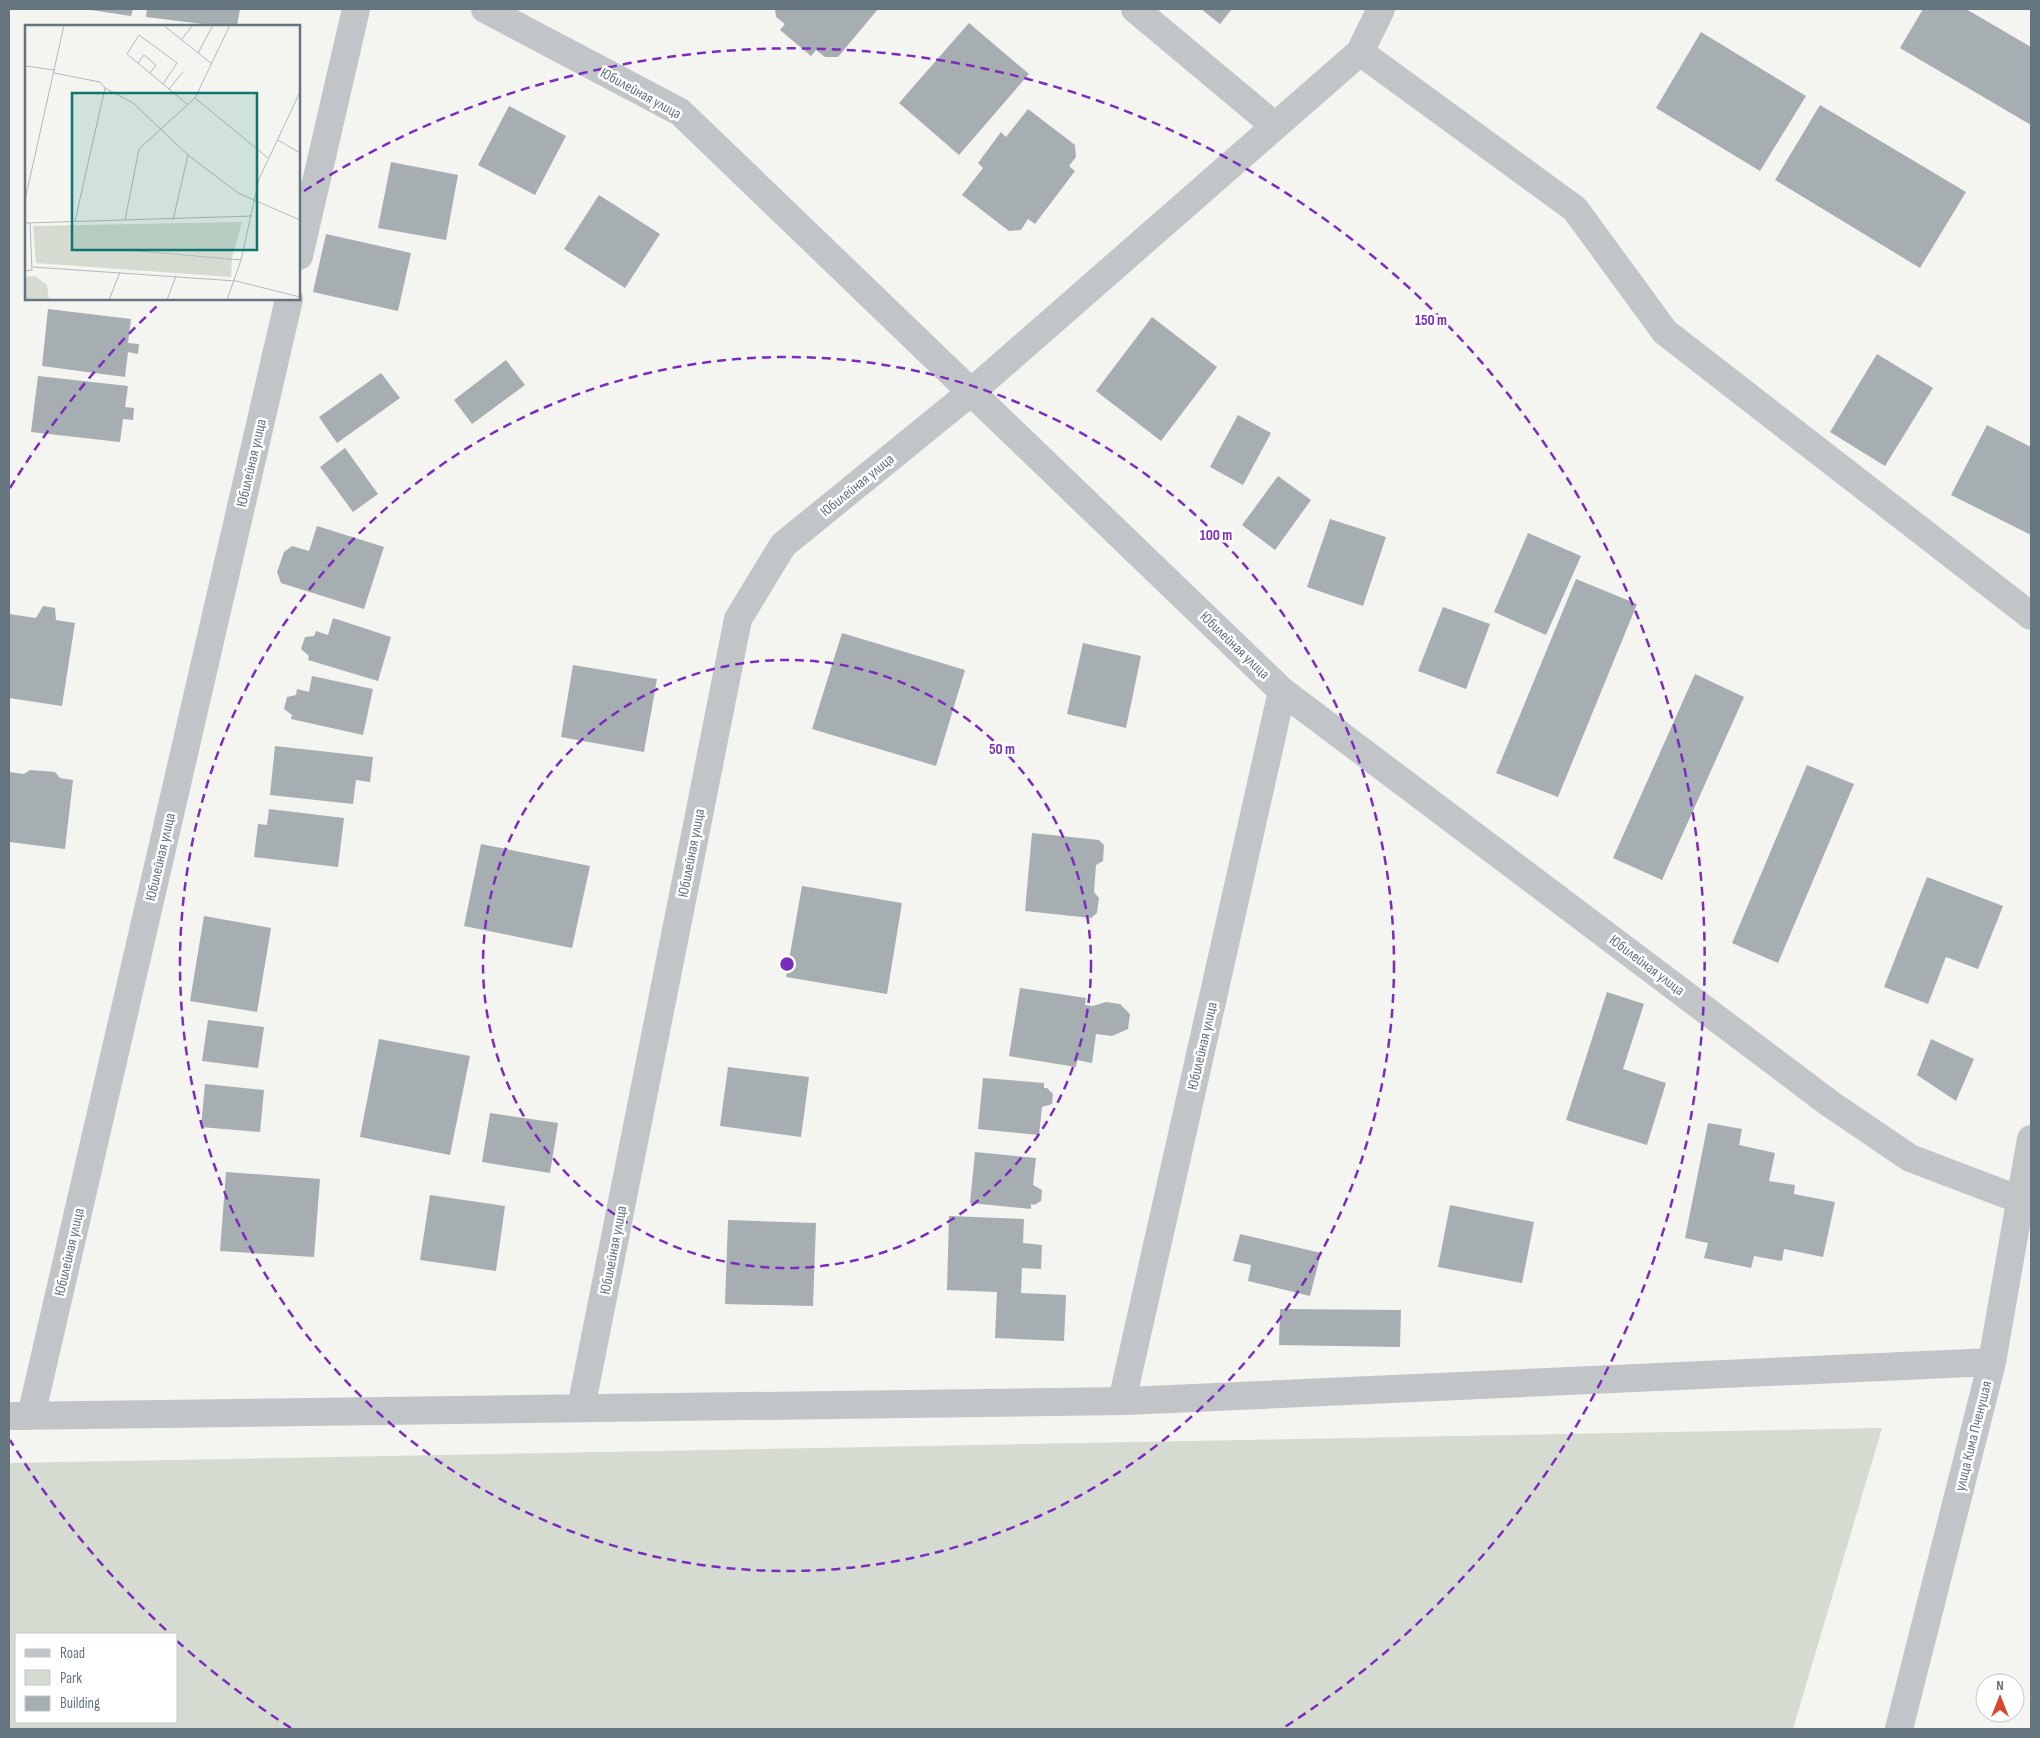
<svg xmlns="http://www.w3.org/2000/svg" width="2040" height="1738" viewBox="0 0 2040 1738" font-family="'Sofia Sans Condensed',sans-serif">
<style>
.green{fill:#d5dbd1;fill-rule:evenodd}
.building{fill:#a6aeb2}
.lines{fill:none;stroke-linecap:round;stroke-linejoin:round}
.minor{stroke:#c2c5c8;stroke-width:28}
.ring{fill:none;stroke:#7b2cbf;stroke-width:2.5;stroke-dasharray:9 6}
.labels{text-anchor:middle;stroke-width:5;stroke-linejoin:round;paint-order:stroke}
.street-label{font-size:15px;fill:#647580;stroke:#fff}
.inset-road{fill:none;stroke:#b1b9bc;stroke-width:1}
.view{fill:#0f766e;fill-opacity:0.15;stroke:#0f766e;stroke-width:2.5}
.inset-edge{fill:none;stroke:#647580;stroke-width:2.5}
.centre{fill:#7b2cbf;stroke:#fff;stroke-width:2.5}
.ring-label{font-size:15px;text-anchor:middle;font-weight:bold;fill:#7b2cbf;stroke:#fff;stroke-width:5;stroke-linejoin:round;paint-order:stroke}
</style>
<rect width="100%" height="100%" fill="#f4f4f0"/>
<!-- green -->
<path class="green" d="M1882 1428 1793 1729H9V1463ZM16 1634H176V1722H16Z"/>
<!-- building -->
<path class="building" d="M84 9H133L131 16Z
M147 9H240L237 26H219L146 17Z
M775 9H878L838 57H825L816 50 811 56 780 30 785 24 776 17Z
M1201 9H1232L1220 24Z
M1923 9H1966L2031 47V125L1900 48Z
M969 23 1029 74 959 155 899 103Z
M1701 32 1806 96 1760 171 1656 108Z
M1820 105 1966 192 1920 268 1775 180Z
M509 106 566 136 535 195 478 165Z
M1028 109 1075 145 1076 157 1069 166 1075 171 1035 224 1028 219 1021 230 1009 231 962 195 983 168 978 163 1001 132 1006 137Z
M391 162 458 175 446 240 378 228Z
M599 195 660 234 625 288 564 249Z
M326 234 411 253 398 311 313 292Z
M48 309 131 319 128 343 139 344 138 354 128 352 125 377 42 366Z
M1152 317 1217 367 1161 441 1096 391Z
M1877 354 1933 388 1885 466 1830 432Z
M506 360 525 385 472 424 454 400Z
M381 373 400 398 337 443 319 417Z
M38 376 128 386 125 407 134 408 133 420 123 419 120 442 31 432Z
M1238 415 1271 433 1243 485 1210 467Z
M1987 425 2031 447V535L1951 495Z
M345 448 378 494 353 512 320 467Z
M1278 476 1311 500 1275 550 1242 525Z
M1330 519 1386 537 1363 606 1307 587Z
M317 526 384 547 364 609 281 583 277 572 284 552 292 546 309 551Z
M1528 533 1581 556 1546 635 1494 612Z
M1576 579 1637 604 1558 797 1496 773Z
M43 606 55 608 56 620 75 623 62 706 9 698V614L36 618Z
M1443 607 1490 624 1466 689 1418 671Z
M333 618 391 637 378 681 308 660 309 656 301 649 305 637 314 636 316 631 328 635Z
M842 633 965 670 936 766 812 729Z
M1083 643 1141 656 1126 728 1067 714Z
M573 665 657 679 644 752 561 737Z
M1695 674 1744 697 1662 880 1613 858Z
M312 676 373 689 363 735 291 719 292 715 284 709 287 697 296 695 297 689 309 692Z
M275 746 373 757 370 782 356 780 353 804 270 795Z
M1807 765 1854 784 1778 963 1732 943Z
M30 770 55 772 60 778 73 780 65 849 9 842V772L24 774Z
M269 809 344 818 338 867 254 857 258 824 267 825Z
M1032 833 1099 840 1104 845 1103 861 1096 865 1094 892 1099 898 1097 913 1091 918 1025 911Z
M481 844 590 866 572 948 464 926Z
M1927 877 2003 906 1978 969 1946 957 1928 1004 1884 987Z
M802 886 902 903 887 994 786 977Z
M204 916 271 928 257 1012 190 1001Z
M1020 988 1086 998 1085 1005 1093 1006 1106 1002 1120 1004 1130 1014 1128 1029 1112 1036 1096 1034 1092 1063 1077 1060 1076 1067 1009 1056Z
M1607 992 1644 1004 1623 1069 1666 1083 1647 1145 1566 1120Z
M208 1020 264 1027 258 1068 202 1061Z
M379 1039 470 1056 450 1155 360 1137Z
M1931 1039 1974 1059 1956 1101 1917 1075Z
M728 1067 809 1077 801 1137 720 1126Z
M983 1078 1044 1083V1088H1047L1053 1094 1052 1104 1042 1107 1039 1135 978 1129Z
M205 1084 264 1090 260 1132 201 1127Z
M490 1113 558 1123 550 1173 482 1162Z
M1708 1123 1742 1129 1739 1145 1775 1153 1769 1181 1795 1185 1794 1194 1835 1202 1823 1257 1784 1249 1782 1261 1754 1256 1751 1268 1704 1258 1708 1243 1685 1238Z
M975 1152 1036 1158 1033 1185 1042 1190 1041 1201 1034 1205 1031 1204V1209L970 1203Z
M226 1172 320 1179 314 1257 220 1251Z
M430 1195 505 1206 496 1271 420 1260Z
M1450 1205 1534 1222 1522 1283 1438 1267Z
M949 1216 1024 1219 1023 1243 1042 1245 1041 1269 1022 1268 1021 1293 1066 1295 1064 1341 995 1338 997 1292 947 1290Z
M728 1220 816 1223 813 1306 725 1304Z
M1240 1234 1321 1253 1310 1296 1248 1281 1251 1265 1233 1261Z
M1280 1309 1401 1310 1400 1347 1279 1345Z"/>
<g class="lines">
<!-- minor -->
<path class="minor" d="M485 9 680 112 1282 691 1829 1103 1910 1158 2031 1204
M1135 9 1275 126
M1360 52 1575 209 1665 332 2031 616
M299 256 356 9
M1122 1401 1282 691
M581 1408 738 619 783 545 970 393 1360 52 1381 9
M9 1416 1126 1401 1992 1362
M31 1416 289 299
M1899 1729 1992 1362 2031 1139"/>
</g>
<!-- distance rings -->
<g class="ring">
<circle cx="787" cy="964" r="304"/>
<circle cx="787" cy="964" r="607"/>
<path d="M291 1728A911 911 0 0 1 177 1641M166 1630A911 911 0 0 1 10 1440M10 488A911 911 0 0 1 160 303M304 191A911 911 0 0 1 1283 1728"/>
</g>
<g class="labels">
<!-- street labels -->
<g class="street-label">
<text transform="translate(641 93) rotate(29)" y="5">Юбилейная улица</text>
<text transform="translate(251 463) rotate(-77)" y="5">Юбилейная улица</text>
<text transform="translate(857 485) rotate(-39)" y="5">Юбилейная улица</text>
<text transform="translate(1235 645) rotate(44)" y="5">Юбилейная улица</text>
<text transform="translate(691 853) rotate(-79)" y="5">Юбилейная улица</text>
<text transform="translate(160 857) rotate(-77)" y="5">Юбилейная улица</text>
<text transform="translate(1647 965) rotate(37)" y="5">Юбилейная улица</text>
<text transform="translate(1202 1046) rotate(-77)" y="5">Юбилейная улица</text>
<text transform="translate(613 1250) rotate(-79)" y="5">Юбилейная улица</text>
<text transform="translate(69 1252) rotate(-77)" y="5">Юбилейная улица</text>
<text transform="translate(1973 1436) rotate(-76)" y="5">улица Кима Пченушая</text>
</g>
</g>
<!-- overview -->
<g transform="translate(25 25)">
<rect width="275" height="275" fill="#f4f4f0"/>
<path d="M217 197 207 233 206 252 11 238 8 201ZM10 251 22 260 24 275H0V252Z" fill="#d5dbd1"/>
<path class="inset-road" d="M138 0 187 39M156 15 168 0M173 28 188 0M113 38 119 30 131 40 125 48M0 41 30 45M29 48 75 57 80 63 108 78 163 130 213 168 275 195M138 59 152 38 114 10 102 29 125 48 138 59 162 79M144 64 158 47M170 73 243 133M253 115 275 128M0 175 39 0M100 195 114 124 170 73 205 0M148 195 163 130M50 196 80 63M0 198 227 191M102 225 216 235M8 242 211 256 275 272M0 246 7 245 5 198M84 275 95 247M142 275 151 251M202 275 216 235 234 154 275 67"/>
<path class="view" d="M47 68H232V225H47Z"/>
<rect width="275" height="275" class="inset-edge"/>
</g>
<circle cx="787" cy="964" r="8" class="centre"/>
<g class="ring-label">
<text x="1431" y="325">150 m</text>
<text x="1216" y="540">100 m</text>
<text x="1002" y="754">50 m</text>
</g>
<!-- border -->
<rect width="2040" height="1738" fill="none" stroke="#647580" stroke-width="20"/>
<!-- legend -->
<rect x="15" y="1633" width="162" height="90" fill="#ffffff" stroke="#c1c8cc"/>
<rect x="25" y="1649" width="25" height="8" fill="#c2c5c8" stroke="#c1c8cc"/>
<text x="60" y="1658" font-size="15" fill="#647580">Road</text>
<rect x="25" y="1670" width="25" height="15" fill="#d5dbd1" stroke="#c1c8cc"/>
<text x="60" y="1683" font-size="15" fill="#647580">Park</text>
<rect x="25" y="1696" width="25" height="15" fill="#a6aeb2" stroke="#c1c8cc"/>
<text x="60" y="1708" font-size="15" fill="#647580">Building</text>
<!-- north arrow -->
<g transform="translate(2000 1698)"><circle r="24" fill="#ffffff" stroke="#c1c8cc"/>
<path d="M0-4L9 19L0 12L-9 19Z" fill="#da462a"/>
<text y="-8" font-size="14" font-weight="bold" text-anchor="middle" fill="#647580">N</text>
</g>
</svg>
